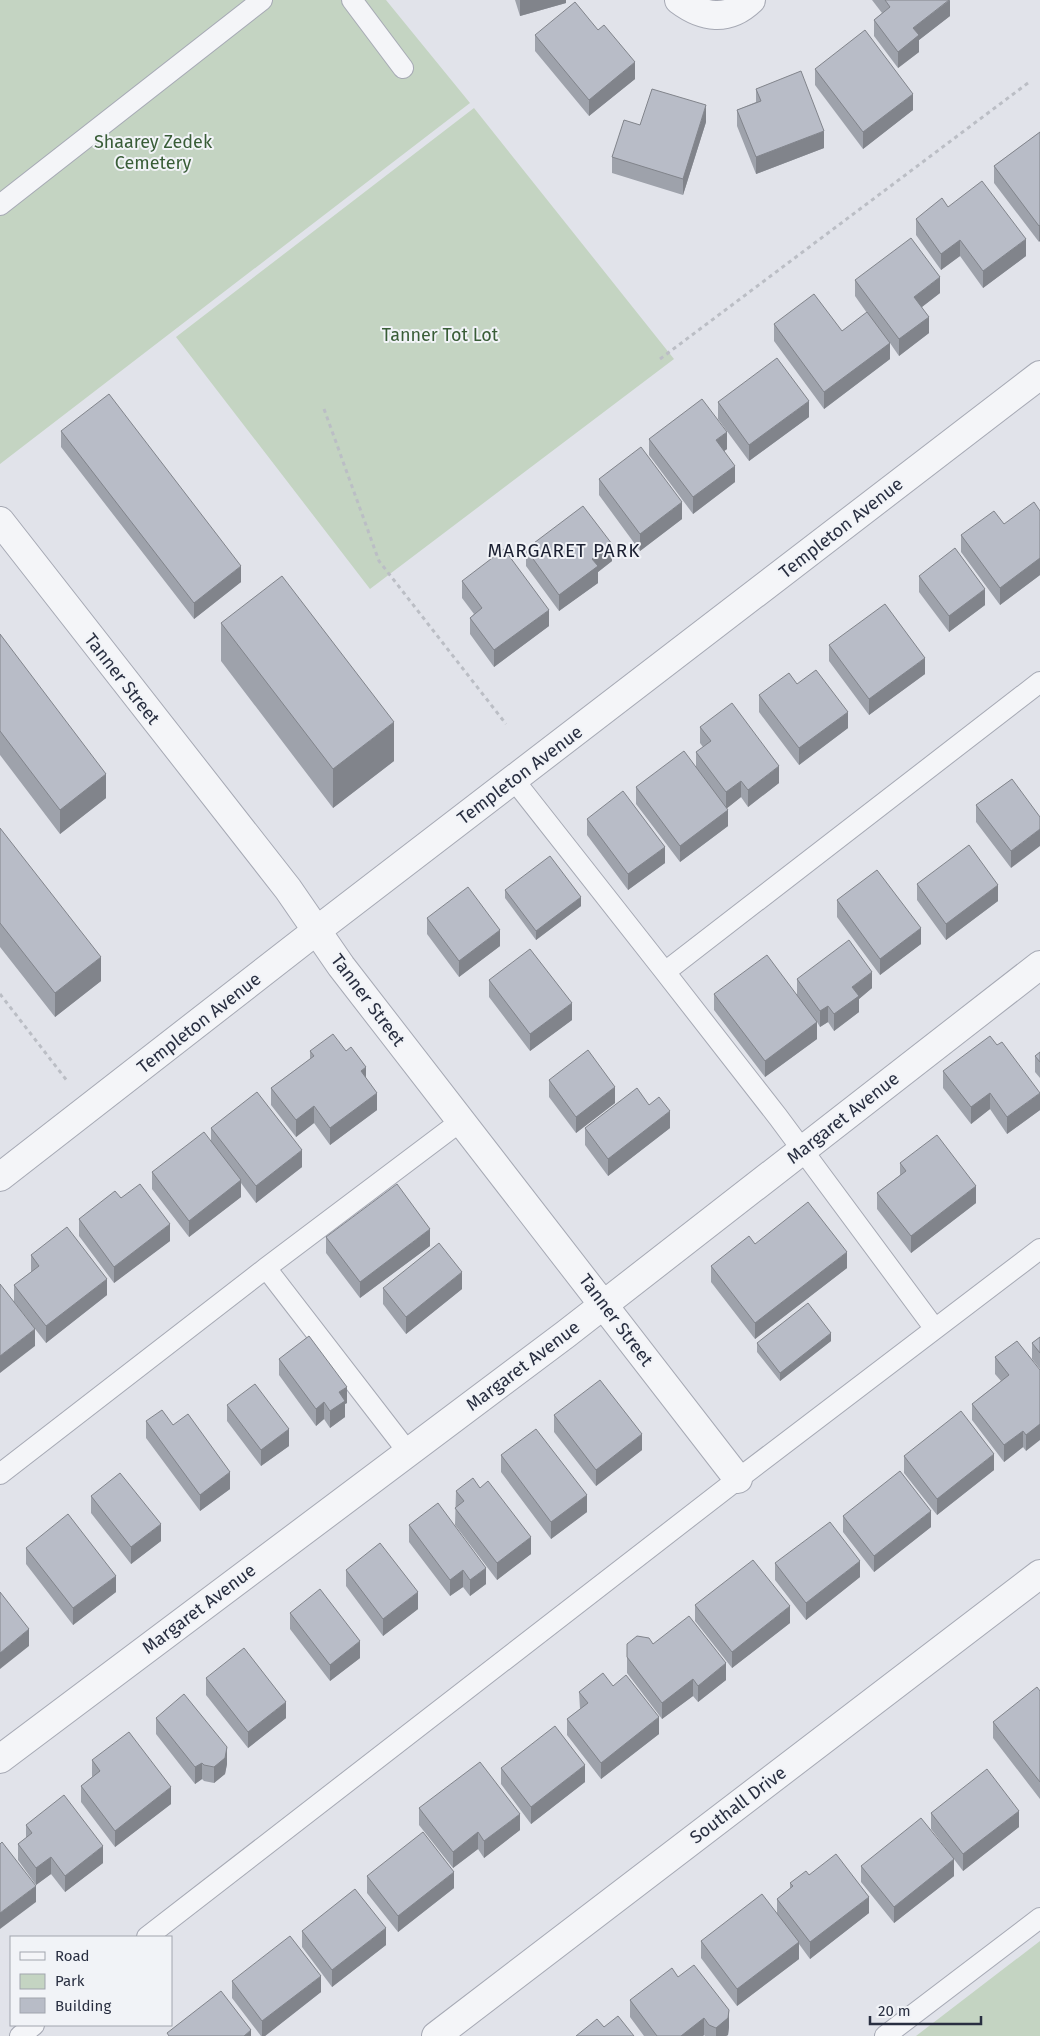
<svg xmlns="http://www.w3.org/2000/svg" width="1040" height="2036" viewBox="0 0 1040 2036" font-family="'Fira Sans',sans-serif">
<style>
.green{fill:#c4d4c2}
.lines{fill:none;stroke-linecap:round;stroke-linejoin:round}
.service-casing{stroke:#a6a9b4;stroke-width:22}
.minor-casing{stroke:#a6a9b4;stroke-width:30}
.tertiary-casing{stroke:#a6a9b4;stroke-width:30}
.path{stroke:#bbbec5;stroke-width:3;stroke-dasharray:4 4;stroke-linecap:butt}
.service{stroke:#f4f5f8;stroke-width:20}
.minor{stroke:#f4f5f8;stroke-width:28}
.tertiary{stroke:#f4f5f8;stroke-width:28}
.wall{fill:#9ea2ab}
.shaded-wall{fill:#81848b}
.building{fill:#b8bcc7;stroke:#81848b}
.labels{text-anchor:middle;stroke-width:4;stroke-linejoin:round;paint-order:stroke}
.park-label{font-size:18px;fill:#395d37;stroke:#f1f3f7}
.street-label{font-size:18px;fill:#292f41;stroke:#f1f3f7}
.neighbourhood-label{font-size:19px;letter-spacing:1px;fill:#1b2032;stroke:#f1f3f7}
</style>
<rect width="100%" height="100%" fill="#e1e3ea"/>
<!-- green -->
<path class="green" d="M0 0H386L470 103 0 464Z
M474 108 674 359 370 589 176 337Z
M1040 1941V2036H916Z"/>
<g class="lines">
<!-- service casing -->
<g class="service-casing">
<path id="service" d="M352 0 403 68
M0 205 262 0
M514 780 665 972 1040 682
M665 972 778 1117 935 1329
M266 1268 408 1452
M0 1474 266 1268 461 1121
M147 1937 738 1479 1040 1249
M20 2036 34 2025
M885 2036 1040 1918"/>
</g>
<!-- minor casing -->
<g class="minor-casing">
<path id="minor" d="M679 0C703 18 728 22 751 0
M0 521 288 889 341 966 738 1479
M0 1759 566 1334 1040 965
M436 2036 1040 1574"/>
</g>
<!-- tertiary casing -->
<g class="tertiary-casing">
<path id="tertiary" d="M0 1177 316 931 1040 375"/>
</g>
<!-- path -->
<path class="path" d="M660 359 1028 83
M324 409 379 561 506 724
M0 994 68 1082"/>
<!-- service -->
<use href="#service" class="service"/>
<!-- minor -->
<use href="#minor" class="minor"/>
<!-- tertiary -->
<use href="#tertiary" class="tertiary"/>
</g>
<!-- wall -->
<path class="wall" d="M515 0H566V3L520 16Z
M872 0H950V16L919 40V52L898 68 874 36V20L882 13Z
M535 35 635 79 589 116 535 51Z
M815 69 913 110 863 149 815 85Z
M756 89 824 148 756 174 737 126V110L756 102Z
M706 122 683 195 612 173V157Z
M1040 132 1039 242 994 183V166Z
M948 207 1026 256 983 288 960 256 941 270 916 235V219Z
M855 280 940 293 922 307 929 333 899 356 890 343V359L824 409 774 341V324L842 331 867 313 855 296Z
M718 402 809 417 749 461 718 419Z
M61 431 241 582 194 619 61 447Z
M649 439 727 449 724 451 735 482 693 514 649 455Z
M599 479 682 519 640 551 599 495Z
M1040 511V575L1000 605 961 552V535L1004 524Z
M526 549 612 561 598 572V583L559 611 526 566Z
M919 576 985 605 949 632 919 592Z
M462 581 549 626 494 667 470 634V618L474 614 462 598Z
M221 623 394 761 333 808 221 661Z
M0 634 106 798 60 834 0 755Z
M829 645 925 674 869 715 829 661Z
M797 684 848 728 799 765 759 712V695Z
M700 727 779 783 748 807 741 797 727 808 728 826 680 862 636 804V787L696 766V752L703 747 700 743Z
M1012 779 1011 868 976 822V805Z
M587 819 665 863 628 890 587 835Z
M0 828 101 981 55 1017 0 947Z
M917 884 998 901 946 940 917 900Z
M505 890 581 906 536 940 505 898Z
M837 900 921 944 880 975 837 917Z
M427 918 500 946 459 977 427 934Z
M797 979 872 988 859 999V1012L834 1031 828 1022 820 1027 817 1022V1039L765 1077 714 1010V994L797 995Z
M489 980 572 1020 530 1051 489 997Z
M310 1051 366 1079 377 1110 330 1145 314 1123 296 1137 271 1105V1088L310 1059Z
M1040 1052V1078L1035 1072V1056Z
M943 1071 1040 1110 1007 1134 990 1109 971 1124 943 1088Z
M549 1080 615 1103 576 1133 549 1097Z
M649 1105 670 1128 608 1176 585 1145V1128Z
M211 1128 302 1167 256 1203 241 1183V1197L189 1237 152 1189V1172L211 1141Z
M900 1163 976 1203 911 1253 877 1209V1193L900 1175Z
M121 1198 170 1241 114 1283 79 1236V1219Z
M326 1237 430 1246 360 1298 326 1253Z
M755 1244 847 1268 755 1339 711 1282V1266Z
M31 1255 107 1295 46 1343 14 1302V1285L31 1272Z
M383 1288 462 1289 406 1334 383 1304Z
M1040 1337V1369L1032 1359V1343Z
M831 1341 780 1381 757 1352V1343Z
M995 1357 1040 1370 1026 1451 1023 1447 1004 1462 972 1420V1404L1001 1381 995 1374Z
M279 1359 347 1403 345 1404V1417L330 1428 324 1419 316 1426 279 1375Z
M227 1405 289 1446 261 1466 227 1421Z
M554 1415 642 1450 596 1486 554 1432Z
M146 1421 173 1425 230 1489 200 1511 146 1438Z
M501 1455 587 1512 551 1539 501 1472Z
M904 1456 994 1470 937 1515 904 1473Z
M456 1491 531 1554 497 1580 455 1525Z
M91 1496 161 1541 131 1564 91 1513Z
M843 1516 931 1527 874 1572 843 1532Z
M409 1525 486 1584 470 1596 463 1587 450 1596 409 1542Z
M26 1548 116 1592 73 1625 26 1564Z
M775 1563 860 1577 806 1620 775 1580Z
M346 1570 418 1609 383 1636 346 1586Z
M695 1605 790 1623 732 1668 695 1621Z
M290 1613 360 1658 330 1681 290 1629Z
M653 1644 726 1680 698 1702 693 1696 662 1719 627 1673V1657Z
M206 1678 286 1718 248 1748 206 1695Z
M613 1686 659 1734 601 1779 567 1735V1719L580 1709 579 1692Z
M1040 1691V1799L993 1738V1722Z
M156 1718 227 1764 225 1774 214 1783 204 1781 202 1779 195 1784 156 1734Z
M92 1760 171 1804 115 1847 81 1802V1786L92 1777Z
M501 1768 585 1782 531 1824 501 1784Z
M419 1808 520 1830 484 1858 478 1849 453 1868 419 1825Z
M931 1813 1019 1827 963 1871 931 1829Z
M26 1825 103 1863 65 1892 51 1874 36 1885 18 1860V1844L26 1838Z
M861 1866 954 1876 894 1923 861 1882Z
M809 1875 869 1913 810 1959 799 1944V1959L737 2006 701 1958V1941L777 1913V1899L790 1889V1883Z
M367 1876 454 1888 398 1932 367 1893Z
M302 1931 386 1945 332 1987 302 1947Z
M678 1977 729 2027 728 2035 726 2036H705L704 2035 703 2036H644L630 2017V2000Z
M232 1981 321 1992 265 2036H261L232 1998Z"/>
<!-- shaded-wall -->
<path class="shaded-wall" d="M520 0H566V3L520 16Z
M950 0V16L919 40V52L898 68V52L913 28Z
M635 62V79L589 116V100Z
M913 94V110L863 149V132Z
M706 105V122L683 195V179Z
M824 131V148L756 174V157Z
M1040 225V241L1039 242V226Z
M1026 239V256L983 288V271Z
M960 240V256L941 270V254Z
M940 277V293L914 313V297Z
M929 317V333L899 356V339Z
M890 343V359L824 409V392Z
M809 401V417L749 461V445Z
M727 432V449L716 457V440Z
M735 466V482L693 514V497Z
M682 502V519L640 551V534Z
M612 544V561L598 572V583L559 611V595L592 559Z
M1040 558V575L1000 605V588Z
M241 566V582L194 619V603Z
M985 589V605L949 632V616Z
M549 610V626L494 667V650Z
M925 658V674L869 715V699Z
M848 712V728L799 765V748Z
M394 722V761L333 808V769Z
M779 766V783L748 807V790Z
M106 774V798L60 834V810Z
M741 781V797L726 809V792Z
M728 810V826L680 862V846Z
M1040 829V846L1011 868V851Z
M665 847V863L628 890V874Z
M998 885V901L946 940V924Z
M581 897V906L536 940V931Z
M921 928V944L880 975V959Z
M500 930V946L459 977V961Z
M101 957V981L55 1017V993Z
M872 972V988L859 999V1012L834 1031V1014L852 987Z
M572 1003V1020L530 1051V1034Z
M828 1006V1022L820 1027V1011Z
M817 1022V1039L765 1077V1061Z
M366 1067V1084L361 1071Z
M615 1087V1103L576 1133V1117Z
M377 1093V1110L330 1145V1128Z
M990 1093V1109L971 1124V1107Z
M1040 1093V1110L1007 1134V1117Z
M314 1106V1123L296 1137V1120Z
M670 1111V1128L608 1176V1159Z
M302 1150V1167L256 1203V1186Z
M241 1180V1197L189 1237V1221Z
M976 1186V1203L911 1253V1236Z
M170 1224V1241L114 1283V1267Z
M430 1229V1246L360 1298V1282Z
M847 1252V1268L755 1339V1323Z
M462 1272V1289L406 1334V1317Z
M107 1279V1295L46 1343V1326Z
M35 1329V1346L0 1373V1356Z
M831 1333V1341L780 1381V1373Z
M347 1387V1403L345 1404V1417L330 1428V1411L339 1392Z
M324 1402V1419L316 1426V1409Z
M1040 1417V1440L1026 1451V1435Z
M289 1429V1446L261 1466V1450Z
M1023 1431V1447L1004 1462V1445Z
M642 1434V1450L596 1486V1470Z
M994 1454V1470L937 1515V1499Z
M230 1472V1489L200 1511V1495Z
M587 1495V1512L551 1539V1522Z
M931 1511V1527L874 1572V1556Z
M161 1524V1541L131 1564V1547Z
M531 1537V1554L497 1580V1563Z
M860 1561V1577L806 1620V1603Z
M486 1568V1584L470 1596V1580Z
M463 1570V1587L450 1596V1580Z
M116 1576V1592L73 1625V1608Z
M418 1592V1609L383 1636V1619Z
M790 1606V1623L732 1668V1652Z
M29 1629V1646L0 1669V1653Z
M360 1641V1658L330 1681V1665Z
M726 1663V1680L698 1702V1686Z
M693 1679V1696L662 1719V1703Z
M286 1702V1718L248 1748V1732Z
M659 1717V1734L601 1779V1763Z
M227 1747V1764L225 1774 214 1783V1767Z
M202 1763V1779L195 1784V1767Z
M585 1765V1782L531 1824V1807Z
M171 1787V1804L115 1847V1831Z
M1019 1811V1827L963 1871V1854Z
M520 1814V1830L484 1858V1841Z
M478 1832V1849L453 1868V1852Z
M103 1846V1863L65 1892V1876Z
M51 1857V1874L36 1885V1868Z
M954 1859V1876L894 1923V1907Z
M454 1872V1888L398 1932V1916Z
M36 1886V1902L0 1929V1913Z
M869 1897V1913L810 1959V1942Z
M386 1928V1945L332 1987V1970Z
M799 1942V1959L737 2006V1989Z
M321 1976V1992L265 2036H262V2021Z
M729 2010V2027L728 2035 726 2036H716V2028Z
M704 2018V2035L703 2036H681Z
M251 2030V2036H244Z"/>
<!-- building -->
<path class="building" d="M885 0H949L913 28 919 35 898 52 874 20 890 7Z
M575 2 598 30 604 25 635 62 589 100 535 35Z
M865 30 913 94 863 132 815 69Z
M801 71 824 131 756 157 737 110 761 101 756 89Z
M652 89 706 105 683 179 612 157 624 120 640 125Z
M1040 132V225L1039 226 994 166Z
M982 181 1026 239 983 271 960 240 941 254 916 219 942 198 948 207Z
M911 238 940 277 914 297 929 317 899 339 855 280Z
M814 294 842 331 867 312 890 343 824 392 774 324Z
M777 358 809 401 749 445 718 402Z
M109 394 241 566 194 603 61 431Z
M702 399 727 432 716 440 735 466 693 497 649 439Z
M641 447 682 502 640 534 599 479Z
M1034 502 1040 511V558L1000 588 961 535 994 511 1004 524Z
M583 506 612 544 592 559 598 566 559 595 526 549Z
M955 548 985 589 949 616 919 576Z
M504 549 549 610 494 650 470 618 482 608 462 581Z
M282 576 394 722 333 769 221 623Z
M885 604 925 658 869 699 829 645Z
M0 634 106 774 60 810 0 731Z
M816 670 848 712 799 748 759 695 789 673 797 684Z
M732 703 779 766 748 790 741 781 726 792 696 752 711 741 700 727Z
M684 751 728 810 680 846 636 787Z
M1012 779 1040 817V829L1011 851 976 805Z
M623 791 665 847 628 874 587 819Z
M0 828 101 957 55 993 0 923Z
M969 845 998 885 946 924 917 884Z
M550 856 581 897 536 931 505 890Z
M877 870 921 928 880 959 837 900Z
M468 887 500 930 459 961 427 918Z
M849 940 872 972 852 987 859 996 834 1014 828 1006 820 1011 797 979Z
M530 949 572 1003 530 1034 489 980Z
M767 955 817 1022 765 1061 714 994Z
M333 1034 346 1051 351 1047 366 1067 361 1071 377 1093 330 1128 314 1106 296 1120 271 1088 314 1056 310 1051Z
M990 1036 997 1045 1002 1042 1040 1093 1007 1117 990 1093 971 1107 943 1071Z
M588 1050 615 1087 576 1117 549 1080Z
M1040 1052V1062L1035 1056Z
M637 1088 649 1105 659 1097 670 1111 608 1159 585 1128Z
M257 1092 302 1150 256 1186 211 1128Z
M204 1132 241 1180 189 1221 152 1172Z
M937 1135 976 1186 911 1236 877 1193 906 1171 900 1163Z
M140 1184 170 1224 114 1267 79 1219 115 1191 121 1198Z
M397 1184 430 1229 360 1282 326 1237Z
M808 1202 847 1252 755 1323 711 1266 749 1236 755 1244Z
M67 1227 107 1279 46 1326 14 1285 39 1266 31 1255Z
M439 1243 462 1272 406 1317 383 1288Z
M0 1284 35 1329 0 1356Z
M808 1303 831 1333 780 1373 757 1343Z
M309 1336 347 1387 339 1392 345 1401 330 1411 324 1402 316 1409 279 1359Z
M1040 1337V1353L1032 1343Z
M1017 1341 1040 1370V1424L1026 1435 1023 1431 1004 1445 972 1404 1009 1375 995 1357Z
M600 1380 642 1434 596 1470 554 1415Z
M255 1384 289 1429 261 1450 227 1405Z
M162 1410 173 1425 188 1414 230 1472 200 1495 146 1421Z
M961 1411 994 1454 937 1499 904 1456Z
M536 1429 587 1495 551 1522 501 1455Z
M900 1471 931 1511 874 1556 843 1516Z
M120 1473 161 1524 131 1547 91 1496Z
M473 1478 480 1488 488 1481 531 1537 497 1563 455 1508 464 1501 456 1491Z
M438 1503 486 1568 470 1580 463 1570 450 1580 409 1525Z
M68 1514 116 1576 73 1608 26 1548Z
M830 1522 860 1561 806 1603 775 1563Z
M380 1543 418 1592 383 1619 346 1570Z
M753 1560 790 1606 732 1652 695 1605Z
M320 1589 360 1641 330 1665 290 1613Z
M0 1592 29 1629 0 1653Z
M689 1616 726 1663 698 1686 693 1679 662 1703 627 1657V1644L637 1636 649 1638 653 1644Z
M244 1648 286 1702 248 1732 206 1678Z
M603 1673 613 1686 626 1675 659 1717 601 1763 567 1719 588 1703 579 1692Z
M1037 1687 1040 1691V1782L993 1722Z
M184 1694 227 1747 225 1758 214 1767 204 1765 202 1763 195 1767 156 1718Z
M555 1726 585 1765 531 1807 501 1768Z
M129 1732 171 1787 115 1831 81 1786 100 1771 92 1760Z
M480 1762 520 1814 484 1841 478 1832 453 1852 419 1808Z
M987 1769 1019 1811 963 1854 931 1813Z
M64 1795 103 1846 65 1876 51 1857 36 1868 18 1844 32 1833 26 1825Z
M921 1818 954 1859 894 1907 861 1866Z
M423 1832 454 1872 398 1916 367 1876Z
M2 1842 36 1886 0 1913V1844Z
M836 1854 869 1897 810 1942 777 1899 793 1886 790 1883 806 1871 809 1875Z
M355 1889 386 1928 332 1970 302 1931Z
M762 1894 799 1942 737 1989 701 1941Z
M290 1936 321 1976 262 2021 232 1981Z
M694 1965 729 2010 728 2018 716 2028 709 2025 704 2018 681 2036H657L630 2000 672 1968 678 1977Z
M221 1991 251 2030 244 2036H169L167 2033Z
M618 2016 634 2036H576L597 2019 604 2027Z"/>
<g class="labels">
<!-- park labels -->
<g class="park-label">
<text x="153" y="148">Shaarey Zedek<tspan x="153" dy="21">Cemetery</tspan></text>
<text x="440" y="341">Tanner Tot Lot</text>
</g>
<!-- street labels -->
<g class="street-label">
<text transform="translate(841 528) rotate(-38)" y="6">Templeton Avenue</text>
<text transform="translate(122 679) rotate(52)" y="6">Tanner Street</text>
<text transform="translate(520 775) rotate(-37)" y="6">Templeton Avenue</text>
<text transform="translate(368 1000) rotate(53)" y="6">Tanner Street</text>
<text transform="translate(199 1023) rotate(-38)" y="6">Templeton Avenue</text>
<text transform="translate(843 1118) rotate(-38)" y="6">Margaret Avenue</text>
<text transform="translate(616 1320) rotate(53)" y="6">Tanner Street</text>
<text transform="translate(523 1366) rotate(-37)" y="6">Margaret Avenue</text>
<text transform="translate(199 1609) rotate(-37)" y="6">Margaret Avenue</text>
<text transform="translate(738 1805) rotate(-37)" y="6">Southall Drive</text>
</g>
<!-- neighbourhood labels -->
<g class="neighbourhood-label">
<text x="564" y="557">MARGARET PARK</text>
</g>
</g>
<!-- legend -->
<rect x="10" y="1936" width="162" height="90" fill="#f1f3f7" stroke="#a1a5ae"/>
<rect x="20" y="1952" width="25" height="8" fill="#f4f5f8" stroke="#a1a5ae"/>
<text x="55" y="1961" font-size="15" fill="#292f41">Road</text>
<rect x="20" y="1974" width="25" height="15" fill="#c4d4c2" stroke="#a1a5ae"/>
<text x="55" y="1986" font-size="15" fill="#292f41">Park</text>
<rect x="20" y="1998" width="25" height="15" fill="#b8bcc7" stroke="#a1a5ae"/>
<text x="55" y="2011" font-size="15" fill="#292f41">Building</text>
<!-- scale -->
<path d="M870 2016v8h111v-8" fill="none" stroke="#292f41" stroke-width="2.5"/>
<text x="878" y="2016" font-size="15" fill="#292f41" stroke="#f1f3f7" stroke-width="4" paint-order="stroke">20 m</text>
</svg>
